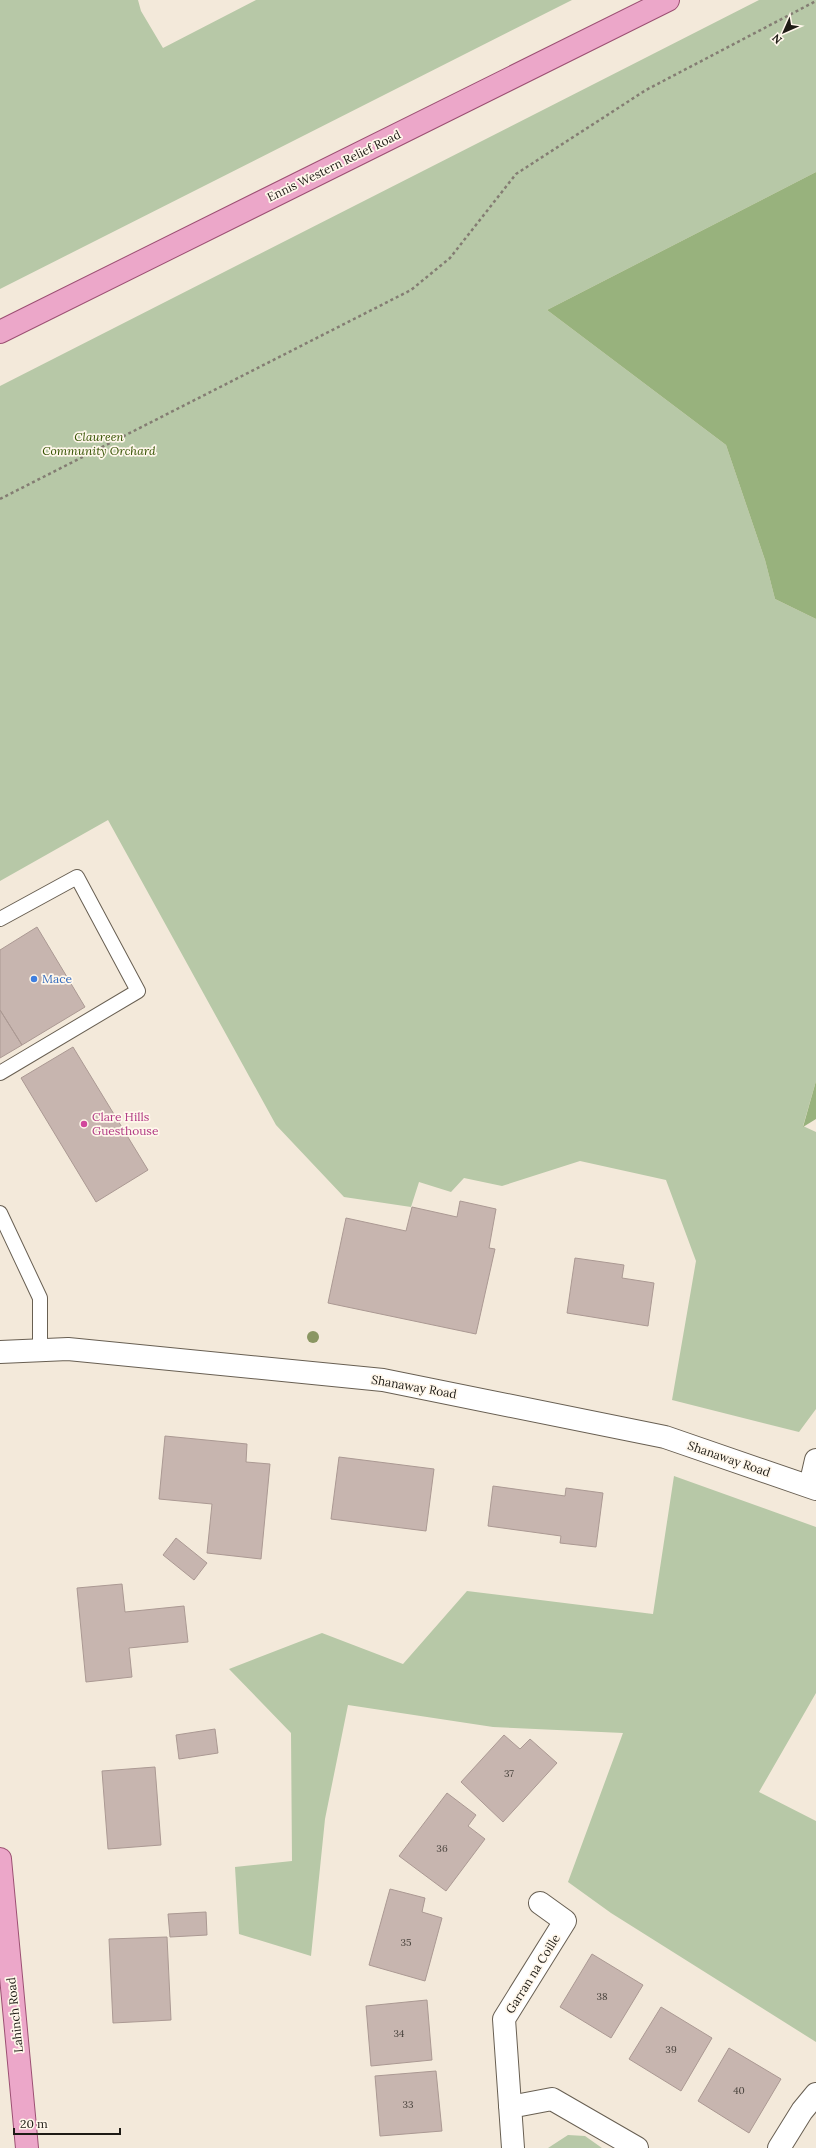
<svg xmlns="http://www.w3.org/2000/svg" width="816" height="2148" viewBox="0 0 816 2148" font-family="Lora,serif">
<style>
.green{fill:#b7c8a7}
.forest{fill:#98b27d}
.building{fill:#c7b5af;stroke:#ab9993}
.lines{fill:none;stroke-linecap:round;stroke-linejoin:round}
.lane-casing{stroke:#685f52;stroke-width:16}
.street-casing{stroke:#685f52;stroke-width:24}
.primary-casing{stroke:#9c5073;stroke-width:24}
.path{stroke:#847d73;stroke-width:2.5;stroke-dasharray:3 3;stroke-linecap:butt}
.lane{stroke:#fff;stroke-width:14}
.street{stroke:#fff;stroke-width:22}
.primary{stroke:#eca7c9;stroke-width:22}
.tree{fill:#8a9662}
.shop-dot{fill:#3f7fe0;stroke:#fff7eb;stroke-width:1.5}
.hotel-dot{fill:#d1479c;stroke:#fff7eb;stroke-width:1.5}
.labels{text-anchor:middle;stroke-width:3.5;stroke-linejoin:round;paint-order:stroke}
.number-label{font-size:10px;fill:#48423c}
.street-label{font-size:12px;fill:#1e1b15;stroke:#fff7eb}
.park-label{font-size:12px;font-style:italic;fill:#345200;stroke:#fff7eb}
.shop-label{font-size:12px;fill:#366cbe;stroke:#fff7eb;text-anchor:start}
.hotel-label{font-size:12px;fill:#b23c85;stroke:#fff7eb;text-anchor:start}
</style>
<rect width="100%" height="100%" fill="#f3e9da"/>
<!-- green -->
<path class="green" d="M0 0H138L141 11 163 48 256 0H572L0 289Z
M759 0H816V172L547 310 726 445 765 560 775 599 816 619V1081L803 1126 816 1132V1409L799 1432 672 1400 696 1261 666 1180 580 1161 502 1186 464 1178 451 1192 419 1182 411 1207 344 1197 276 1125 108 820 0 881V386Z
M674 1476 816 1527V1693L759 1792 816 1821V2042L611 1913 568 1882 623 1733 493 1727 348 1705 325 1819 311 1956 239 1934 235 1867 292 1861 291 1733 229 1669 322 1633 403 1664 467 1591 653 1614Z
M568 2135 585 2136 602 2148H548Z"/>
<!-- forest -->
<path class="forest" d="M816 172V619L775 599 765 560 726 445 547 310Z
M816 1081V1119L803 1127Z"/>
<!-- building -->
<path class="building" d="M37 927 85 1007 22 1045 0 1010V950Z
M0 1010 22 1045 0 1058Z
M73 1047 148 1170 96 1202 21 1078Z
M460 1201 496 1209 489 1248 495 1249 476 1334 328 1303 346 1218 406 1231 412 1207 457 1217Z
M575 1258 624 1265 622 1278 654 1283 648 1326 567 1313Z
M165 1436 247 1444 246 1462 270 1464 261 1559 207 1553 212 1504 159 1499Z
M339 1457 434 1469 426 1531 331 1519Z
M493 1486 565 1496 566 1488 603 1493 596 1547 560 1543 561 1536 488 1526Z
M176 1538 207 1563 194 1580 163 1555Z
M122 1584 125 1612 184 1606 188 1642 129 1648 132 1677 86 1682 77 1588Z
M215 1729 218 1753 179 1759 176 1735Z
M504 1735 520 1749 530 1739 557 1763 503 1822 461 1782Z
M155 1767 161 1845 108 1849 102 1771Z
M447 1793 476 1815 468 1826 485 1839 446 1891 399 1856Z
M390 1889 425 1898 422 1912 442 1918 425 1981 369 1965Z
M206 1912 207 1935 170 1937 168 1914Z
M167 1937 171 2020 113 2023 109 1939Z
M592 1954 643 1985 611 2038 560 2007Z
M427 2000 432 2060 371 2066 366 2006Z
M661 2007 712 2038 681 2091 629 2059Z
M729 2048 781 2079 749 2133 698 2101Z
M436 2071 442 2131 380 2136 375 2076Z"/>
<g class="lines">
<!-- lane casing -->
<g class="lane-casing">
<path id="lane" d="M0 919 77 877 138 991 0 1073
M0 1213 40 1298V1350"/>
</g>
<!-- street casing -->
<g class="street-casing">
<path id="street" d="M0 1352 68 1349 383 1380 665 1437 816 1489
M810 1486 816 1460
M510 2107 552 2099 637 2148
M513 2148 504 2019 565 1921 540 1903
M779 2148 802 2111 816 2094"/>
</g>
<!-- primary casing -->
<g class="primary-casing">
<path id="primary" d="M0 332 668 0
M0 1859 27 2148"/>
</g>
<!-- path -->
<path class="path" d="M0 499 411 290 450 258 516 174 646 90 816 1"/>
<!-- lane -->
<use href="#lane" class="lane"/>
<!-- street -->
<use href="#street" class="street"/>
<!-- primary -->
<use href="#primary" class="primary"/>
</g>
<!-- trees -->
<circle class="tree" cx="313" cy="1337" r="6"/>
<!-- markers -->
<circle class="shop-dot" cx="34" cy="979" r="4"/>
<circle class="hotel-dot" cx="84" cy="1124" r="4"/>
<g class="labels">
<!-- number labels -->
<g class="number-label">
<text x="509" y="1777">37</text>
<text x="442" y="1852">36</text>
<text x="406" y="1946">35</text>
<text x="602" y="2000">38</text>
<text x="399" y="2037">34</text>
<text x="671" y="2053">39</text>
<text x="739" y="2094">40</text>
<text x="408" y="2108">33</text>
</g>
<!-- street labels -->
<g class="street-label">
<text transform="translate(334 166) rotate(-26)" y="4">Ennis Western Relief Road</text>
<text transform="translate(414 1387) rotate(10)" y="4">Shanaway Road</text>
<text transform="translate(729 1459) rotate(19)" y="4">Shanaway Road</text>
<text transform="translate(533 1974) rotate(-58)" y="4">Garran na Coille</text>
<text transform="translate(15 2015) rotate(-96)" y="4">Lahinch Road</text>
</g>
<!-- park labels -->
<g class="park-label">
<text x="99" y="441">Claureen<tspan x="99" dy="14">Community Orchard</tspan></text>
</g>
<!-- shop labels -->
<g class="shop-label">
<text x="42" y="983">Mace</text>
</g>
<!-- hotel labels -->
<g class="hotel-label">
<text x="92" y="1121">Clare Hills<tspan x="92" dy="14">Guesthouse</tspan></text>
</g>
</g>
<!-- north arrow -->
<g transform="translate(784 32) rotate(225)" stroke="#fff7eb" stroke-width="3" paint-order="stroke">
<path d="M0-3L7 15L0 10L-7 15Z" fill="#1e1b15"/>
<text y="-6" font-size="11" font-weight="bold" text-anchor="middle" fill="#1e1b15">N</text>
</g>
<!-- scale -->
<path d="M14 2128v6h106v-6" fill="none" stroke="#1e1b15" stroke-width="2"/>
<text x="20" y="2128" font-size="12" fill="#1e1b15" stroke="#fff7eb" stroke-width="3" paint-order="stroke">20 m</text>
</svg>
